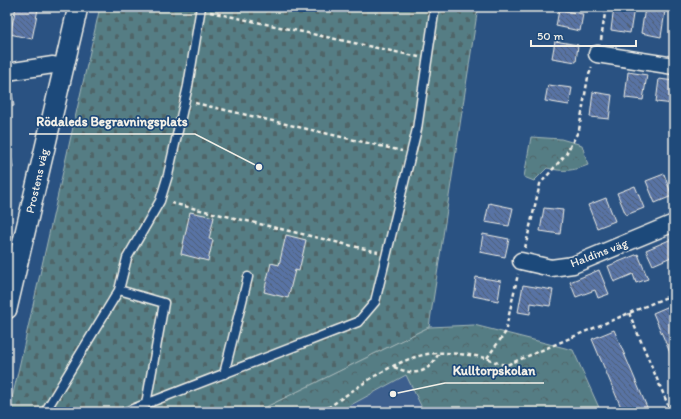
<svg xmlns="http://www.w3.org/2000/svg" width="681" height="419" viewBox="0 0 681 419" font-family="Itim,sans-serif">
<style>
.built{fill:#3c5f8e}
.cemetery{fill:url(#cemetery-stones);stroke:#a4b7b6}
.park{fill:url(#park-crowns);stroke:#a4b7b6}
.building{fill:url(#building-back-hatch);stroke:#f4f1e8}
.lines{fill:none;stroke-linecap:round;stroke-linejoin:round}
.service-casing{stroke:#f4f1e8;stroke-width:11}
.minor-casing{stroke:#f4f1e8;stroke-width:19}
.tertiary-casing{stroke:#f4f1e8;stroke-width:22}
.path{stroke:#f4f1e8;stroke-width:2.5;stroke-dasharray:4 3;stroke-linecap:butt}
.service{stroke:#1f4a7a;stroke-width:8}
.minor{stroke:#1f4a7a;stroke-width:16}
.tertiary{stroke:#1f4a7a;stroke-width:19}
.labels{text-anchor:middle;stroke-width:3.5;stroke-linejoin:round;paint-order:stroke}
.street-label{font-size:12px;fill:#f4f1e8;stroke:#1f4a7a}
.leader{fill:none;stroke:#f4f1e8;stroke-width:1.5}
.callout-dot{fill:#f4f1e8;stroke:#1f4a7a;stroke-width:1.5}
.callout-label{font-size:13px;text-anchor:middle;font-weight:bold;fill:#f4f1e8;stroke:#1f4a7a;stroke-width:3.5;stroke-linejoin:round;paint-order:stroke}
</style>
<defs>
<pattern id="cemetery-stones" width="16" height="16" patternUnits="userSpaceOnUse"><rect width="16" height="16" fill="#557d84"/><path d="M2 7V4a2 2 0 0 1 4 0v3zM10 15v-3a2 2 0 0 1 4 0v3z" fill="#506568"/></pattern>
<pattern id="park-crowns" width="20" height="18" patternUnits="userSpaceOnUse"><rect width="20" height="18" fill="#557d84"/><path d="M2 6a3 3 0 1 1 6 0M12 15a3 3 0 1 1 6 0" fill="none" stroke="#506568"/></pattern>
<pattern id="building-back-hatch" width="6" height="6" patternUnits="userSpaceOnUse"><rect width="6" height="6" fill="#5873a4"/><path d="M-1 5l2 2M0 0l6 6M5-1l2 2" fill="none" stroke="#505e75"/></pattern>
</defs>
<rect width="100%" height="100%" fill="#2a5282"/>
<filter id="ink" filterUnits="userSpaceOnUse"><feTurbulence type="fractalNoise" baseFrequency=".025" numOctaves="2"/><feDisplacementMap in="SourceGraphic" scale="8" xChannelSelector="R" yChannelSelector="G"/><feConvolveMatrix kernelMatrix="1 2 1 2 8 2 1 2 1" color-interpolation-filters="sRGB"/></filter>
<g filter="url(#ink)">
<!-- built -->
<path class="built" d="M406 375 423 412H338Z"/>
<!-- cemetery -->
<path class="cemetery" d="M100 7H478L429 327 256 412H9Z"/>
<!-- park -->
<path class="park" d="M531 137 561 139 582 145 588 165C573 171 563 172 547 168L534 181 524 177Z
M474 325 573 350 601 412H424L406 375 338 412H256L429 327Z"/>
<!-- building -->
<path class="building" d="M16 7 38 9 32 39 10 34Z
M614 7 634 8 630 33 611 30Z
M645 8 665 11 661 37 641 33Z
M559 10 583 14 580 31 556 26Z
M555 41 578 45 576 62 552 58Z
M628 72 647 75 643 100 625 98Z
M659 79 674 81V104L656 102Z
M548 85 572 88 569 105 545 101Z
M593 92 612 95 609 119 590 117Z
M12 93 14 106 7 107V94Z
M7 148H10L13 168 7 169Z
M664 174 672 196 655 203 646 181Z
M635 186 644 208 626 215 617 193Z
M606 198 615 221 597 228 588 205Z
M489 203 513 208 509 226 485 222Z
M544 208 563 210 560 234 540 231Z
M190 212 214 217 209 239 213 240 208 261 181 254Z
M483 234 509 239 505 257 480 252Z
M286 235 306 240 299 271 295 270 288 298 264 292 271 263 279 265Z
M674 238V264L671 257 653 265 646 250Z
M638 254 648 279 636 283 633 274 614 282 608 266Z
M599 270 609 294 598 298 595 290 576 297 570 282Z
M476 277 501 281 498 301 473 296Z
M523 285 553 290 550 306 531 303 530 314 518 312Z
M674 304V362L653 313Z
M614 330 649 412H623L592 339Z"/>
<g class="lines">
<!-- service casing -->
<g class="service-casing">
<path id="service" d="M119 290 164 303 146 404
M224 374 248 277
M45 412 119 290 127 258 160 201 168 175 188 86 201 7
M125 412 358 322 375 302 417 129 435 7"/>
</g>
<!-- minor casing -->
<g class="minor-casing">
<path id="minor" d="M597 54 674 66
M7 72 53 65 64 67
M521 261 551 268 573 265 674 223"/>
</g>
<!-- tertiary casing -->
<g class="tertiary-casing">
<path id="tertiary" d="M7 309 78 7"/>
</g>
<!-- path -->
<path class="path" d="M210 12 419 57
M601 40 606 7
M195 103 402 151
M171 203 378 252
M525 248 540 184 566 154 579 130 588 77 592 67
M629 313 671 412
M487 358 505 333 518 274
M394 367C415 376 427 375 439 353
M322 412C356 389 403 350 446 353 459 354 474 355 486 358 494 360 499 366 509 364L674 294"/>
<!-- service -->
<use href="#service" class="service"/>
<!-- minor -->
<use href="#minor" class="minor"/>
<!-- tertiary -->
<use href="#tertiary" class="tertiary"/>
</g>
</g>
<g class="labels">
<!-- street labels -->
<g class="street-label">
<text transform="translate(37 181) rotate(-77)" y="4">Prostens väg</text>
<text transform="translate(599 253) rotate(-21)" y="4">Haldins väg</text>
</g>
</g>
<!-- callouts -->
<path class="leader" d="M259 167L195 134H29M393 394L445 383H544"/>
<g class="callout-dot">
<circle cx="259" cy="167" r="4"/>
<circle cx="393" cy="394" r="4"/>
</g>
<g class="callout-label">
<text x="112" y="126">Rödaleds Begravningsplats</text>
<text x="494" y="375">Kulltorpskolan</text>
</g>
<!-- margin -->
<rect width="681" height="419" fill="none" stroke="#1f4a7a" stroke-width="24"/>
<rect x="12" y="12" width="657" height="395" fill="none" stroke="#f4f1e8" stroke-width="1.5" filter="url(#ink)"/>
<!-- scale -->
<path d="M531 40v6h105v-6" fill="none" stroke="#f4f1e8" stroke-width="2"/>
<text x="537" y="40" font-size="12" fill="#f4f1e8" stroke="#1f4a7a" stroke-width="3" paint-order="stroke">50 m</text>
</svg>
